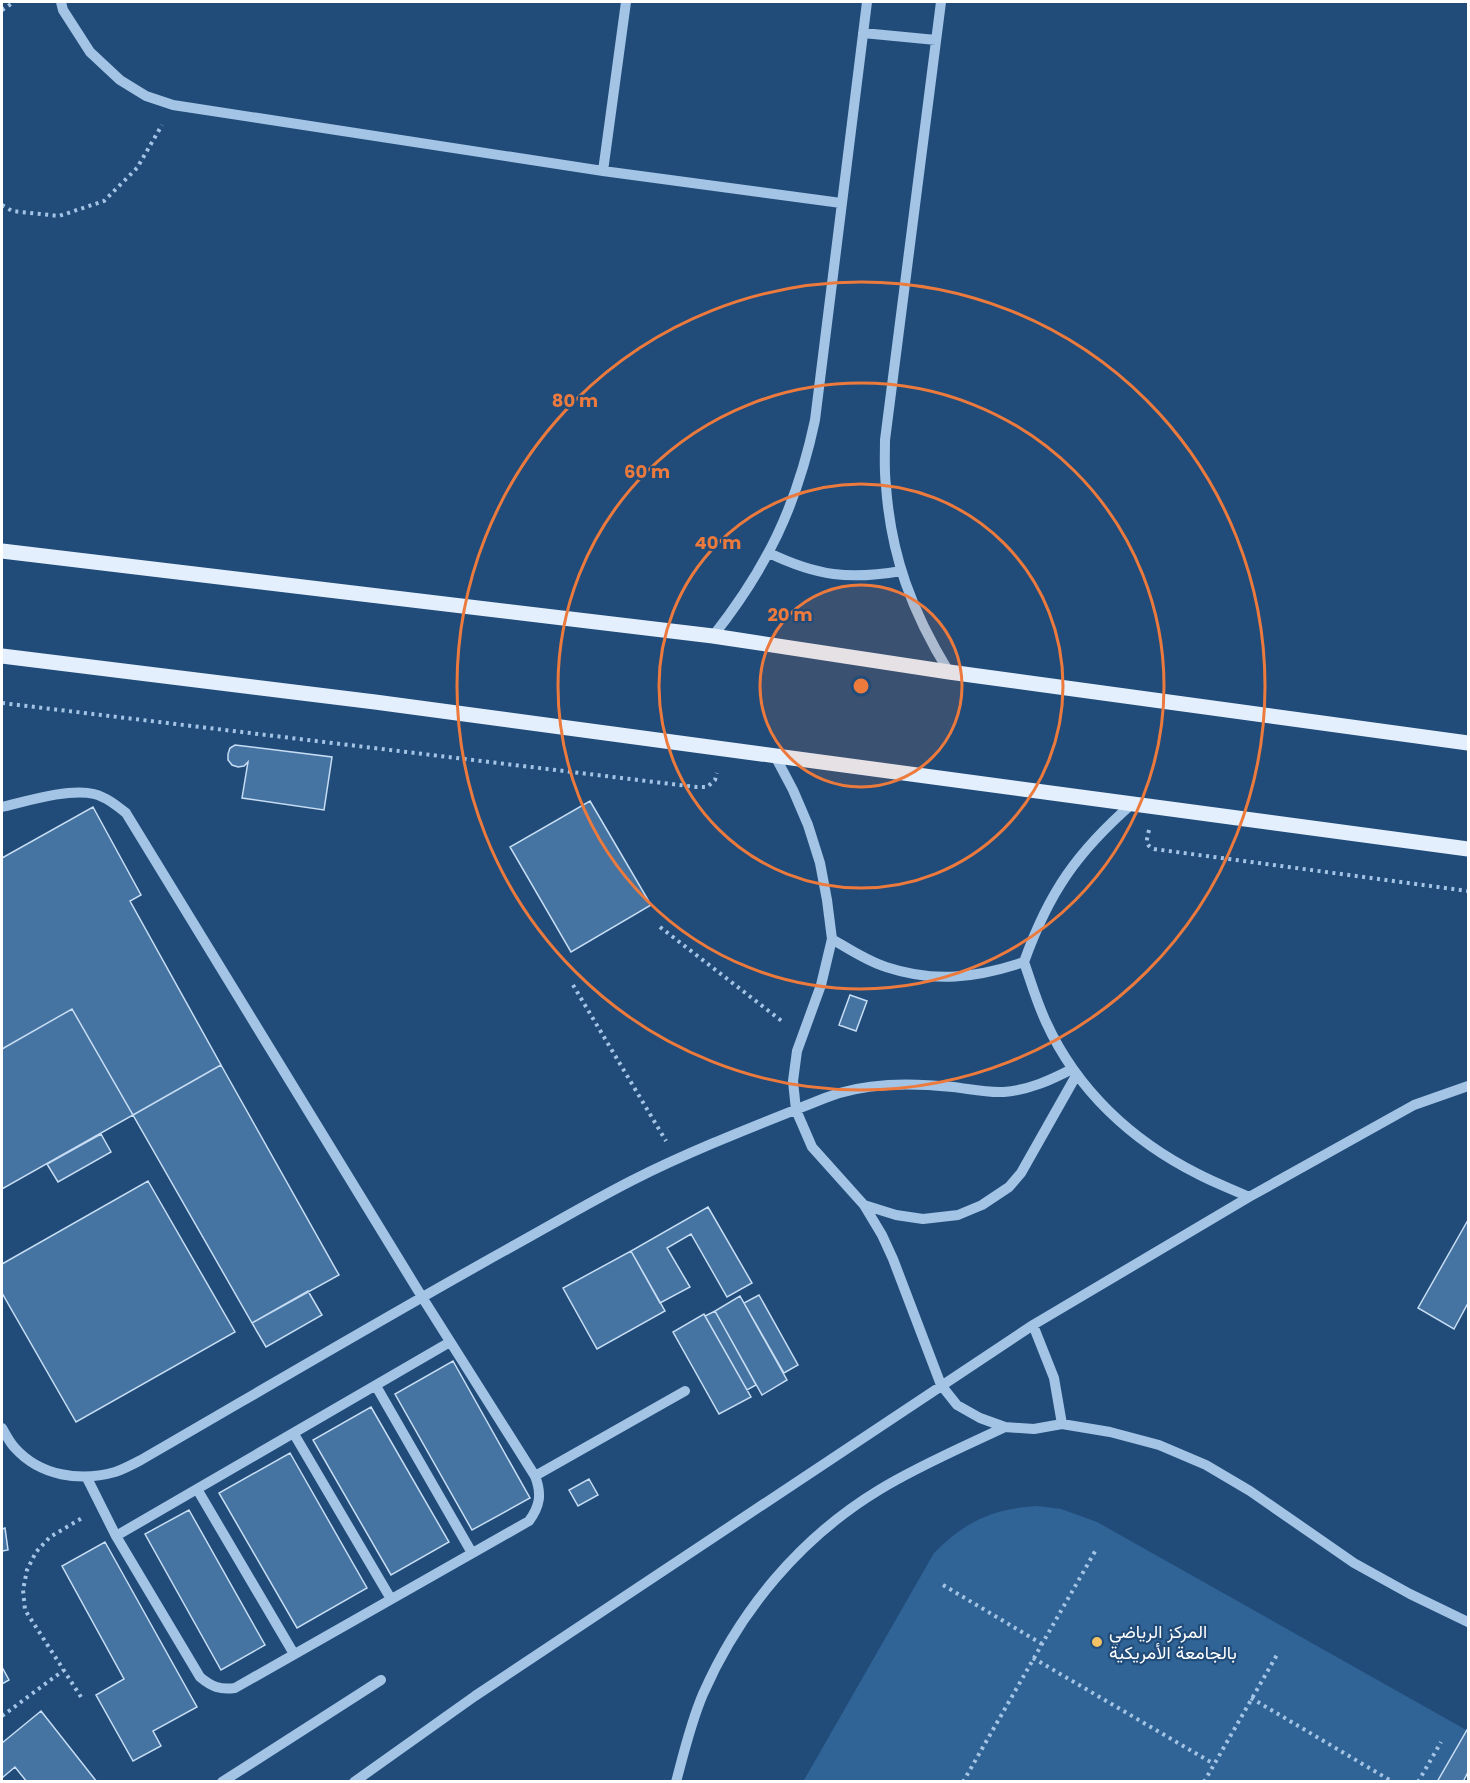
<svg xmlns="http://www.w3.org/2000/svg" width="1470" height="1783" viewBox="0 0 1470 1783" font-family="Poppins,Vazirmatn,sans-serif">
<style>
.green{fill:#316496}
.building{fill:#4674a2;stroke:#c6ddf4;stroke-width:1.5}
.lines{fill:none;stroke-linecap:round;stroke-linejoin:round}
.path{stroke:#a3c4e5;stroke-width:4;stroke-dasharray:3 4.5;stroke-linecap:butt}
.minor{stroke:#a3c4e5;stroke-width:10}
.major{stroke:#e4effd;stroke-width:15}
.ring{fill:none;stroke:#ed7a3d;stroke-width:3}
.poi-dot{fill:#f2c264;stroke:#214c7a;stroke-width:2}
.labels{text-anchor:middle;stroke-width:4.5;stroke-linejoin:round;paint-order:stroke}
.poi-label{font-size:18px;fill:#fff;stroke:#214c7a;text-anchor:start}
.centre{fill:#ed7a3d;stroke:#214c7a;stroke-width:3}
.ring-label{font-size:18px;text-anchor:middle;font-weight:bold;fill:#ed7a3d;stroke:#214c7a;stroke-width:4.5;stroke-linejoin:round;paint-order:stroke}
</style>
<rect width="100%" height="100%" fill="#214c7a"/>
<!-- green -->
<path class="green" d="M1037 1506 1061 1509 1097 1522 1468 1731V1772L1463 1781 803 1782 934 1553C966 1521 992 1509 1037 1506Z"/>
<!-- building -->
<path class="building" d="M235 745 332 757 324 810 242 798 248 762 244 766 238 767 232 765 228 760V754L230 748Z
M590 801 651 905 571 952 510 847Z
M93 807 141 895 130 901 221 1065 133 1115 72 1009 2 1049V858Z
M850 995 867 1001 856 1031 839 1025Z
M72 1009 133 1115 2 1189V1049Z
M221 1065 339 1275 252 1323 133 1115Z
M101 1134 111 1152 58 1182 47 1164Z
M148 1181 235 1332 76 1422 2 1293V1264Z
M708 1207 752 1283 727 1297 691 1234 667 1248 690 1287 660 1303 631 1251Z
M1468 1220V1303L1454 1329 1418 1308Z
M631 1251 665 1311 597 1349 563 1288Z
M308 1291 322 1315 266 1347 252 1323Z
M759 1295 798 1365 784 1373 744 1303Z
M740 1296 787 1380 762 1395 715 1311Z
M715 1311 756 1385 747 1390 705 1316Z
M704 1314 751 1397 719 1414 673 1332Z
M453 1361 530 1498 472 1530 395 1394Z
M371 1407 449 1542 391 1575 313 1440Z
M290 1453 367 1588 297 1628 219 1493Z
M589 1479 598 1495 578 1506 569 1490Z
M189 1510 265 1645 221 1670 145 1534Z
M5 1528 8 1550 2 1551V1529Z
M105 1542 197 1707 153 1731 161 1746 133 1761 96 1695 124 1679 62 1566Z
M2 1667 9 1680 2 1684Z
M41 1711 97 1782H27L15 1767 2 1778V1743Z
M1467 1730 1468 1731V1772L1463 1782H1437Z"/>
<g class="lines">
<!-- path -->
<path class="path" d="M2 10 14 2
M2 205 12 211 59 216 104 201 137 168 162 125
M2 703 696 787H707L715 780 717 773
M1149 830C1147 839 1144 845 1154 849L1468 891
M660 927 783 1022
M573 985 666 1141
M943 1585 1042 1644
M1033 1658 1214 1764
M81 1697 25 1610 23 1590 27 1570 36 1552 50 1537 82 1518
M1251 1698 1393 1782
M2 1716 64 1670
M963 1782 1097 1548
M1204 1782 1278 1653
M1418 1782 1441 1742"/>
<!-- minor -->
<path class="minor" d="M61 2 63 10 90 52 120 80 146 96 173 105 603 171 841 203
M941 2 885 440C885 455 884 471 886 486 891 556 912 612 949 672
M863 33 936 40
M603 171 626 2
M769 553C817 576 849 580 901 571
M713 636C767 568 797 505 815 420L867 2
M775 756 793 790 808 825 820 863 827 900 832 939 821 985 797 1051 793 1081 796 1110 812 1147 864 1205 882 1235 893 1259 941 1385 957 1405 980 1418 1005 1427 1034 1429 1062 1424 1110 1432 1159 1445 1206 1465 1250 1491 1354 1563 1410 1594 1468 1622
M1133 803C1077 852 1049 892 1024 962 1031 982 1037 1003 1046 1022 1077 1090 1132 1141 1198 1174 1215 1183 1232 1189 1249 1197
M2 807C27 801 69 788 94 794 106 797 116 805 126 813L422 1297 535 1476C542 1494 540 1506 529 1521L235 1688C220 1690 212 1687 200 1677L116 1536 87 1478
M832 939C849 949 867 961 886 967 934 983 976 978 1024 962
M864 1205 896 1215 923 1219 958 1215 982 1205 1009 1187 1021 1173 1077 1074
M1033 1325 1054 1378 1062 1424
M376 1386 472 1553
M2 1428C6 1435 10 1443 15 1448 40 1476 80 1482 115 1472 124 1469 133 1464 141 1460 262 1390 382 1319 504 1251 546 1228 588 1203 631 1181 694 1149 760 1124 825 1098 865 1082 911 1083 953 1087 970 1089 987 1093 1004 1092 1029 1090 1051 1080 1072 1069
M294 1434 391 1599
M535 1476 685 1391
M197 1489 294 1654
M116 1536 450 1342
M222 1782 381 1680
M354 1782 475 1696 1033 1325 1249 1197 1414 1105 1468 1086
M676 1782C684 1752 691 1722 703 1694 740 1610 800 1538 879 1490 918 1466 963 1447 1005 1427"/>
<!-- major -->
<path class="major" d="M2 551 713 636 949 672 1468 743
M2 656 375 702 1468 849"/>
</g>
<!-- distance rings -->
<circle cx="861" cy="686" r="101" fill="#ed7a3d" fill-opacity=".12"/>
<g class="ring">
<circle cx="861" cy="686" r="101"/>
<circle cx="861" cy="686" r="202"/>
<circle cx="861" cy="686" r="303"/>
<circle cx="861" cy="686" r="404"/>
</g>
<!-- markers -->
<circle class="poi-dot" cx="1097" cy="1642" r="6"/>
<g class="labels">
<!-- poi labels -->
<g class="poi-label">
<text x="1109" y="1638">المركز الرياضي<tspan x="1109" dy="21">بالجامعة الأمريكية</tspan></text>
</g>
</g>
<circle cx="861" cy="686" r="9" class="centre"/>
<g class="ring-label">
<text x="575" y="407">80 m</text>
<text x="647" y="478">60 m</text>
<text x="718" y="549">40 m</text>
<text x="790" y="621">20 m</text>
</g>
<!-- border -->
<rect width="1470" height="1783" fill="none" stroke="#ffffff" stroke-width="6"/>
</svg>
